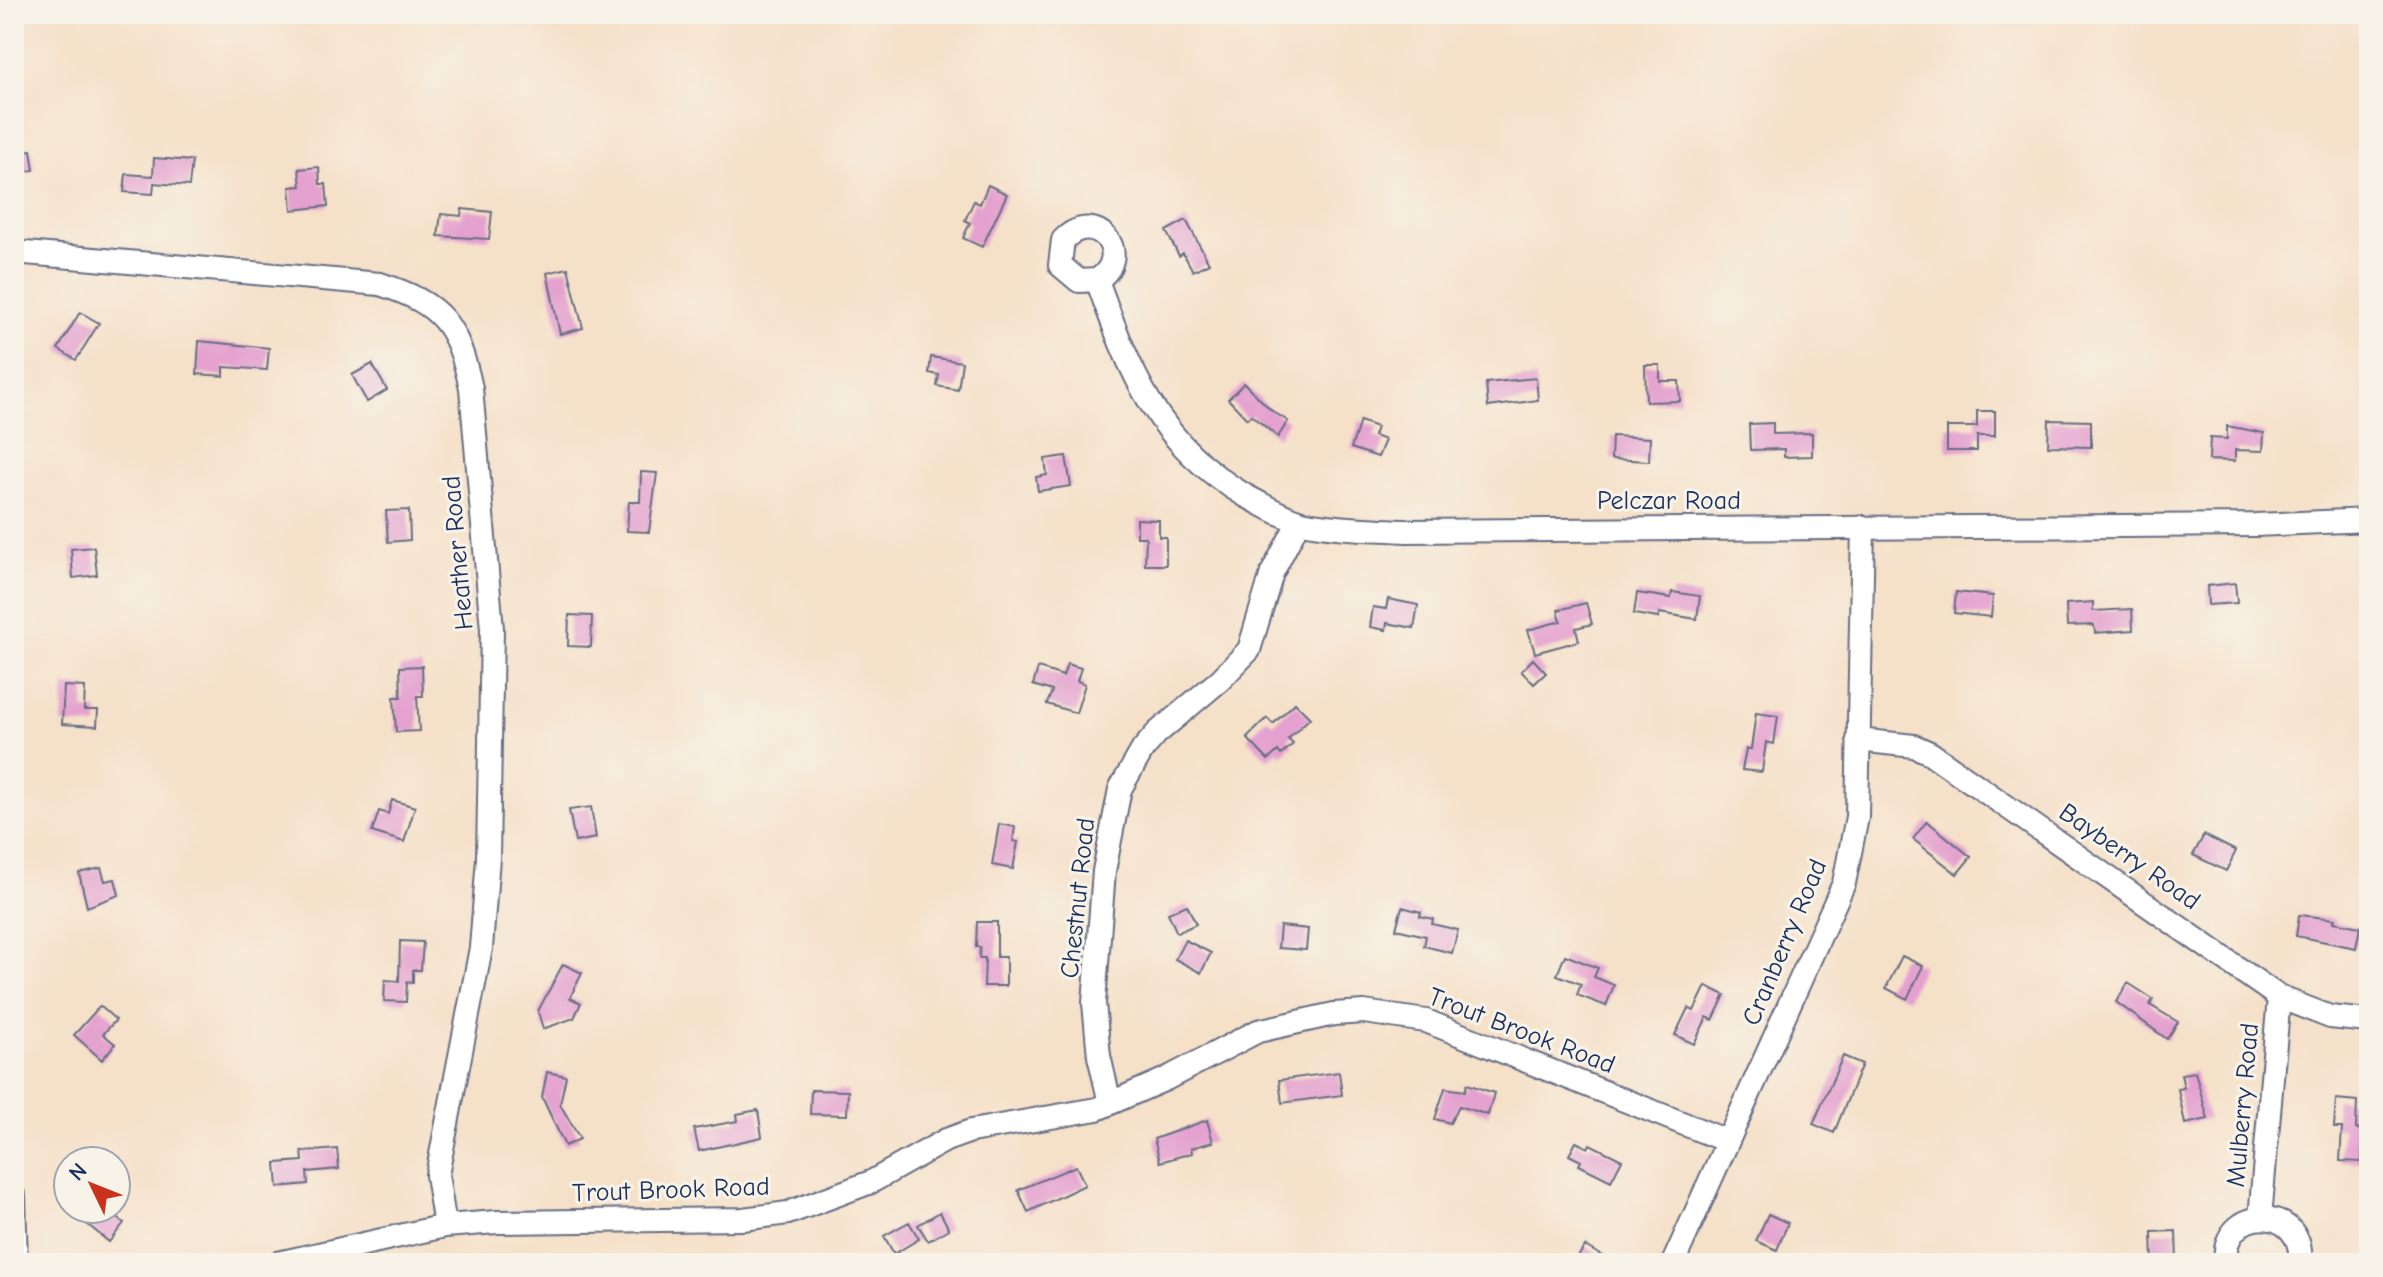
<svg xmlns="http://www.w3.org/2000/svg" width="2383" height="1277" viewBox="0 0 2383 1277" font-family="'Comic Neue',sans-serif">
<style>
.building{fill:#e4a1cf}
.lines{fill:none;stroke-linecap:round;stroke-linejoin:round}
.minor-casing{stroke:#676d83;stroke-width:26}
.minor{stroke:#fff;stroke-width:22}
.labels{text-anchor:middle;stroke-width:6;stroke-linejoin:round;paint-order:stroke}
.street-label{font-size:26px;fill:#1b2f5e;stroke:#f7f3e8}
</style>
<rect width="100%" height="100%" fill="#f7f3e8"/>
<filter id="ink" filterUnits="userSpaceOnUse"><feTurbulence type="fractalNoise" baseFrequency=".0125" numOctaves="2"/><feDisplacementMap in="SourceGraphic" scale="16" xChannelSelector="R" yChannelSelector="G"/><feConvolveMatrix kernelMatrix="1 2 1 2 8 2 1 2 1" color-interpolation-filters="sRGB"/></filter>
<filter id="wash" filterUnits="userSpaceOnUse"><feTurbulence type="fractalNoise" baseFrequency=".006" numOctaves="4" result="noise"/><feDisplacementMap in="SourceGraphic" scale="32" xChannelSelector="R" yChannelSelector="G"/><feGaussianBlur stdDeviation="1.8" result="paint"/><feColorMatrix in="noise" values="0 0 0 0 0 0 0 0 0 0 0 0 0 0 0 0 0 1.4 0 .05"/><feComposite in="paint" operator="in"/></filter>
<g filter="url(#wash)">
<rect width="100%" height="100%" fill="#f5e0c8"/>
<g id="blocks">
<!-- building -->
<path class="building" d="M31 150 34 170 14 173V152Z
M154 158 192 161 189 186 154 183 153 194 124 192 126 174 153 176Z
M319 167 320 184H326L328 206 292 210 290 187 301 186 299 169Z
M988 185 1007 194 982 247 963 238 970 223 965 220 974 201 980 204Z
M462 209 492 212 489 239 438 236 441 214 461 216Z
M1186 220 1209 263 1193 271 1183 253 1179 256 1166 231Z
M568 268 583 328 560 334 547 273Z
M80 312 99 323 76 360 58 349Z
M199 341 269 348 267 370 224 367V376L197 374Z
M931 357 962 362 958 390 937 386 939 375 929 373Z
M372 364 387 390 367 402 352 375Z
M1645 365H1660V381H1679L1680 401 1646 402Z
M1536 378 1538 400 1488 407 1486 383Z
M1244 383 1272 411 1288 421 1278 437 1251 415 1247 419 1228 399Z
M1977 411H1995V436H1977V451H1947V427H1977Z
M2049 420 2091 421V447L2048 446Z
M1360 421 1377 427 1374 436 1385 440 1378 457 1351 448Z
M1773 423V434L1812 433V456L1784 457V449L1750 450 1749 424Z
M2227 426 2264 433 2263 451 2235 450V461L2209 460 2210 438 2227 439Z
M1612 436 1650 438 1649 461 1611 459Z
M1066 456 1071 486 1038 491 1036 477 1047 475 1045 459Z
M641 472 657 473 649 532 627 531 629 502H640Z
M409 510 410 540 388 542 386 511Z
M1137 519 1159 520V537H1166V565H1145L1146 537H1137Z
M94 547 97 575 73 578 71 549Z
M2235 583 2237 603 2208 605 2207 586Z
M1672 592 1700 596 1697 619 1659 613 1658 618 1634 614 1637 593 1671 598Z
M1956 592 1993 596 1991 617 1954 613Z
M1388 599 1418 605 1414 628 1387 623 1386 630 1370 627 1373 607 1386 609Z
M2093 602V611L2132 609 2133 630 2095 633 2094 625 2067 626 2066 604Z
M1586 603 1592 624 1576 628 1579 641 1535 653 1528 630 1561 621 1558 610Z
M569 615 592 616 591 647 568 646Z
M1533 659 1546 673 1534 684 1521 671Z
M1067 664 1081 668 1077 681 1085 684 1076 713 1047 704 1052 691 1033 685 1038 668 1063 676Z
M422 666 423 696H417L419 731 396 732 394 697H401L400 667Z
M64 686 85 687 84 710H98L97 726 62 724Z
M1295 703 1310 718 1288 739 1293 744 1281 755 1278 751 1268 760 1247 738 1267 718 1273 724Z
M1756 713 1778 716 1774 744 1766 742 1762 772 1742 770 1746 749H1751Z
M392 800 415 807 404 842 372 832 379 811 388 814Z
M591 807 596 838 575 842 569 810Z
M1927 821 1971 857 1957 874 1913 839Z
M999 824 1015 827 1013 841 1018 842 1013 869 992 865Z
M2204 835 2236 851 2226 871 2193 855Z
M101 868 105 881 115 879 119 895 87 907 79 873Z
M1187 905 1196 924 1177 933 1168 913Z
M1402 907 1421 912 1420 916 1433 919 1432 924 1458 930 1452 953 1424 946 1426 936 1396 929Z
M2299 915 2335 919 2334 922 2360 927 2356 948 2296 936Z
M977 922H997V957H1006V986H984L985 958H979L980 947H976Z
M1280 926 1308 929 1306 950 1278 948Z
M1185 940 1211 953 1201 973 1175 959Z
M400 941 423 942 421 970H413V983L407 982 406 1002 384 1001 385 980 399 981Z
M1565 955 1598 968 1594 977 1614 985 1606 1006 1577 995 1581 984 1557 975Z
M1902 956 1923 966 1907 999 1886 988Z
M563 964 582 973 570 998 581 1003 574 1018 543 1029 538 1011Z
M2128 983 2153 999 2150 1005 2178 1022 2167 1039 2116 1002Z
M1706 986 1725 995 1713 1020 1707 1017 1694 1044 1675 1035 1688 1008 1694 1011Z
M100 1006 116 1020 103 1034 115 1044 102 1060 74 1035Z
M1843 1056 1862 1064 1834 1133 1813 1124Z
M547 1072 566 1076 560 1104 580 1139 565 1146 542 1097Z
M1339 1072 1342 1095 1282 1103 1279 1080Z
M2195 1072 2208 1119 2185 1124 2178 1089 2184 1088 2181 1074Z
M1467 1084 1494 1093 1488 1115 1459 1106 1450 1123 1435 1119 1445 1088 1465 1091Z
M811 1090 848 1091 847 1115 810 1114Z
M2336 1099 2357 1101 2356 1129 2364 1130 2362 1162 2340 1161 2342 1128H2334Z
M758 1110 762 1137 699 1151 694 1129 738 1121 737 1114Z
M1207 1120 1213 1142 1191 1148 1192 1153 1160 1162 1154 1139Z
M1576 1142 1588 1148 1590 1144 1622 1160 1611 1181 1579 1165 1581 1161 1569 1155Z
M337 1149 339 1169 307 1172 308 1184 278 1187 276 1163 303 1161 302 1152Z
M1076 1166 1085 1185 1028 1212 1018 1190Z
M89 1209H106L124 1223 109 1242 81 1219Z
M940 1212 949 1229 928 1241 918 1225Z
M1768 1214 1788 1223 1777 1250 1756 1241Z
M909 1222 919 1239 894 1254 884 1236Z
M2176 1231 2177 1263H2153L2152 1232Z
M1585 1246 1614 1263H1574Z"/>
</g>
</g>
<g filter="url(#ink)">
<use href="#blocks" fill-opacity="0" stroke="#676d83" stroke-width="2"/>
<g class="lines">
<!-- minor casing -->
<g class="minor-casing">
<path id="minor" d="M14 252 380 284C443 304 457 325 471 388L492 629 488 858 481 948 437 1175 445 1226
M1097 280C1135 255 1096 206 1063 240L1060 265 1079 281 1097 280C1130 372 1157 444 1246 496 1264 505 1282 517 1302 522 1336 529 1371 529 1406 531L2255 525 2369 520
M1858 740 1914 746 1930 753 2279 997 2330 1017 2369 1021
M1110 1103 1099 1056 1094 1003 1104 871 1120 789 1143 749 1157 733 1220 680 1249 650 1272 573 1299 521
M14 1197 16 1263
M2260 1218 2279 997
M278 1263 445 1226 497 1222 743 1219 788 1213 871 1182 946 1140 971 1131 1097 1109 1166 1079 1258 1031 1334 1014 1364 1012 1426 1021 1727 1141
M1673 1263 1844 883 1857 817 1863 527
M2226 1263C2219 1204 2306 1203 2300 1263"/>
</g>
<!-- minor -->
<use href="#minor" class="minor"/>
</g>
</g>
<g class="labels">
<!-- street labels -->
<g class="street-label">
<text x="1669" y="509">Pelczar Road</text>
<text transform="translate(457 553) rotate(-95)" y="9">Heather Road</text>
<text transform="translate(2130 856) rotate(35)" y="9">Bayberry Road</text>
<text transform="translate(1077 898) rotate(-84)" y="9">Chestnut Road</text>
<text transform="translate(1784 942) rotate(-67)" y="9">Cranberry Road</text>
<text transform="translate(1522 1030) rotate(21)" y="9">Trout Brook Road</text>
<text transform="translate(2242 1105) rotate(-85)" y="9">Mulberry Road</text>
<text transform="translate(671 1189) rotate(-2)" y="9">Trout Brook Road</text>
</g>
</g>
<!-- margin -->
<rect width="2383" height="1277" fill="none" stroke="#f7f3e8" stroke-width="48"/>
<!-- north arrow -->
<g transform="translate(92 1185) rotate(313)"><circle r="38" fill="#f7f3e8" stroke="#9fa5b1" stroke-width="2"/>
<path d="M0-6L14 30L0 20L-14 30Z" fill="#c8321e"/>
<text y="-12" font-size="22" font-weight="bold" text-anchor="middle" fill="#1b2f5e">N</text>
</g>
</svg>
